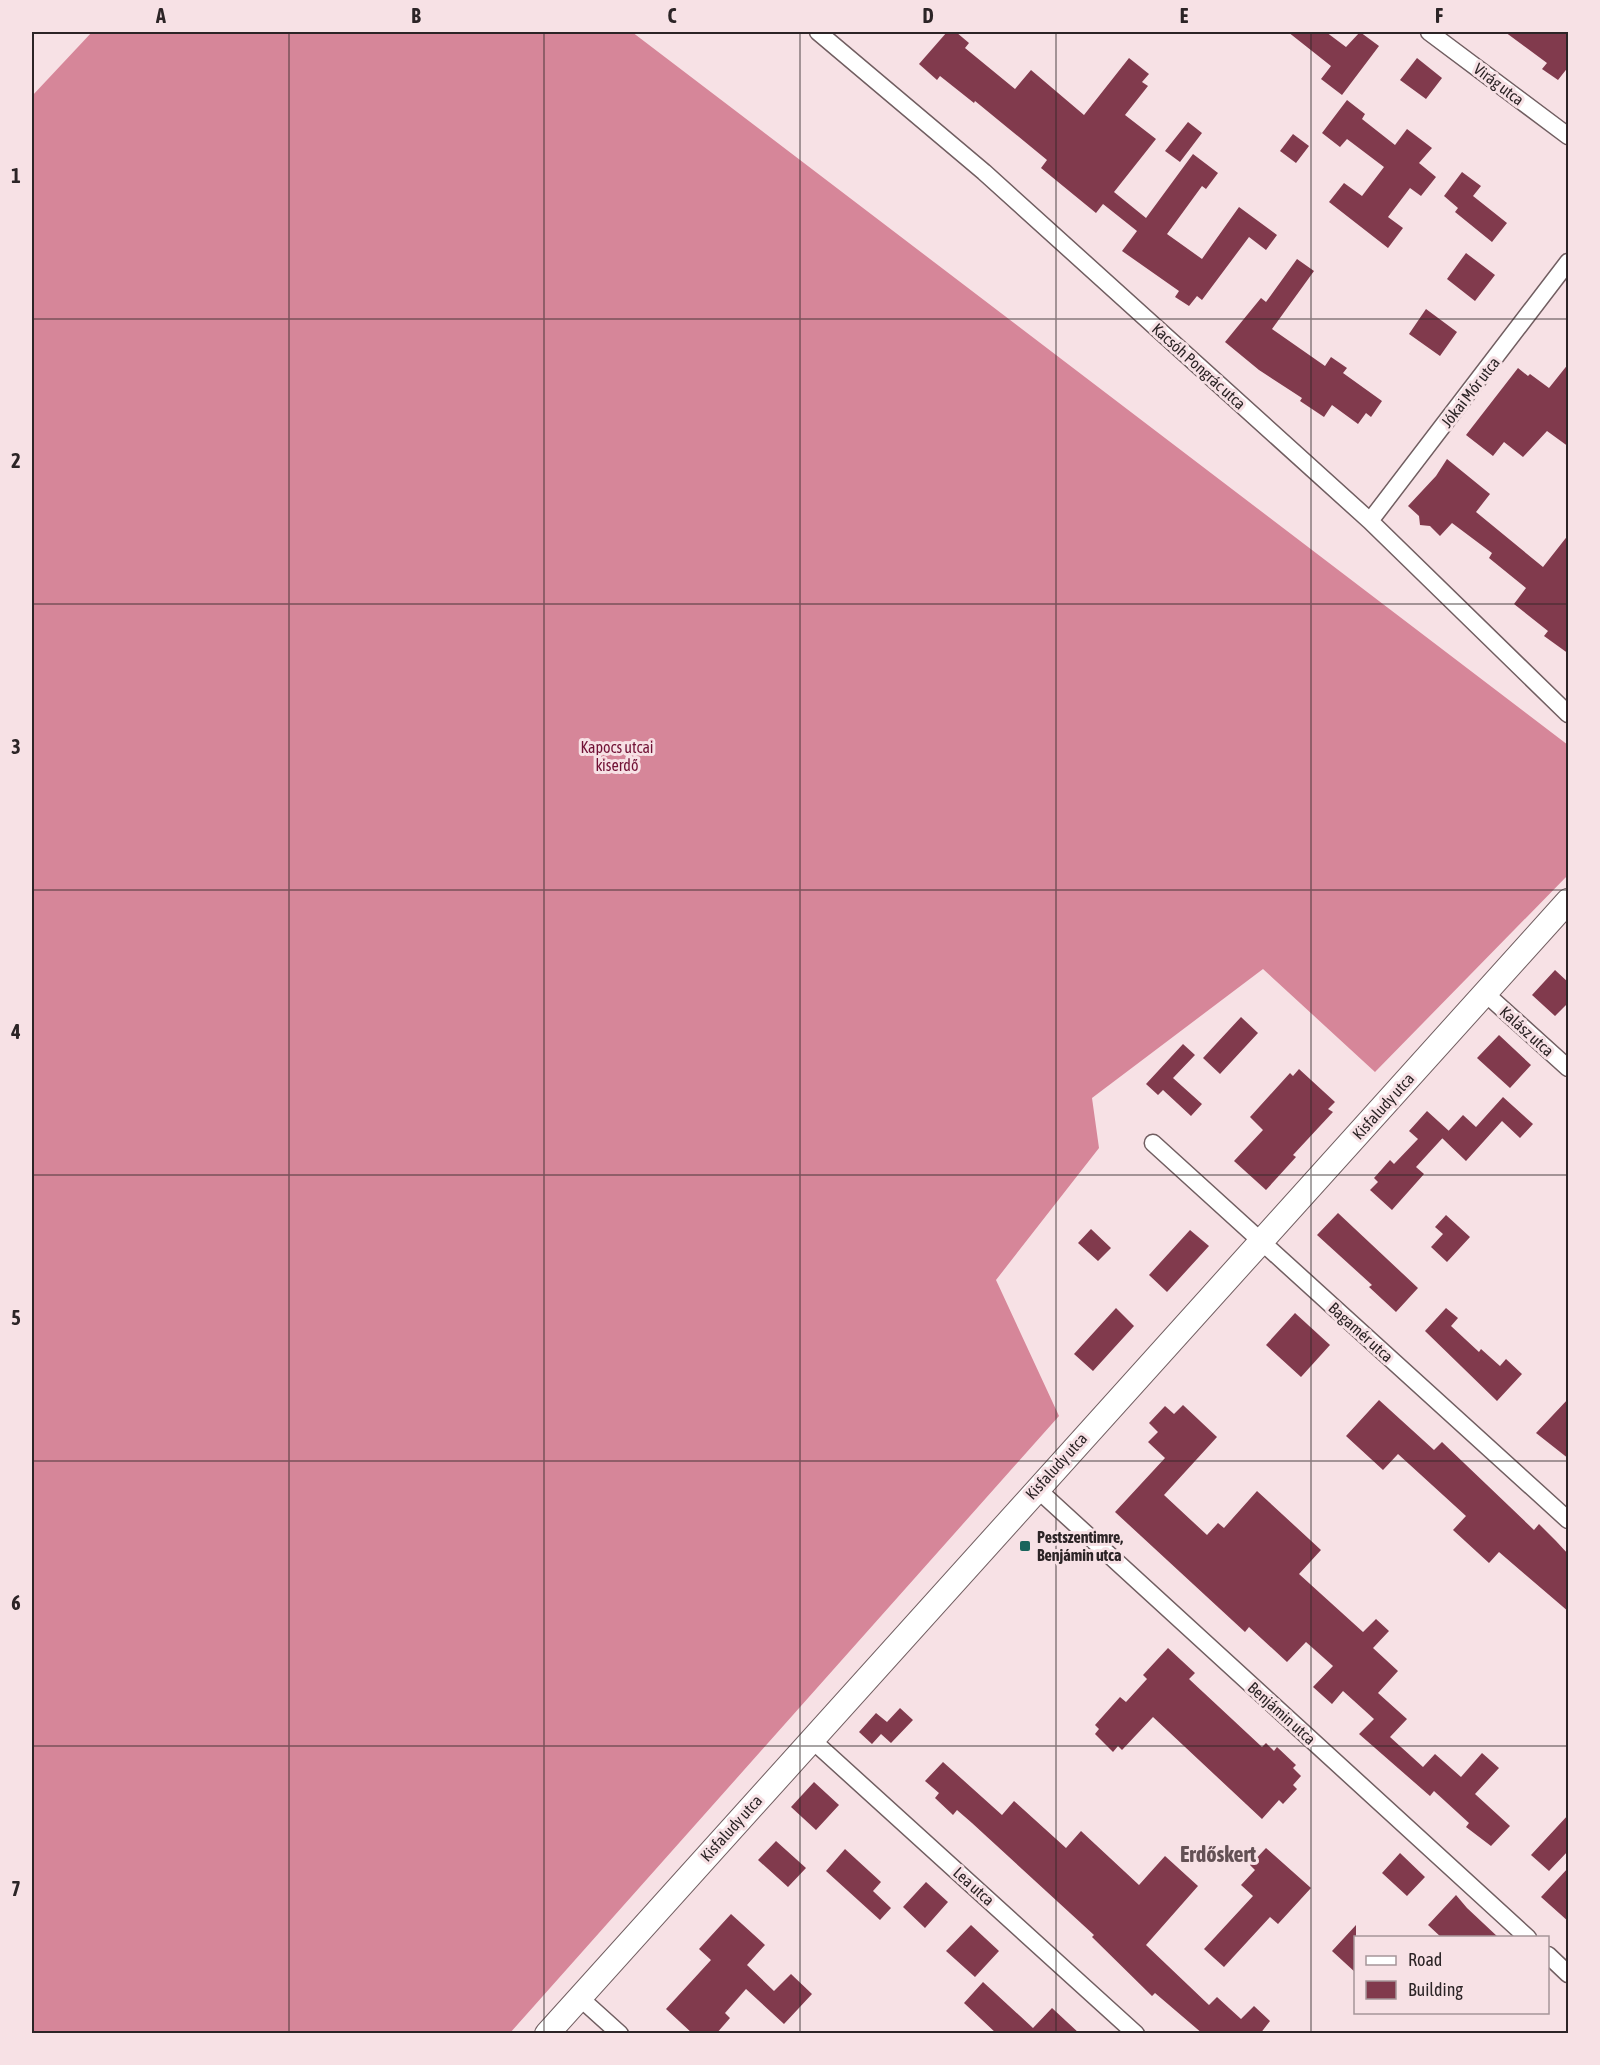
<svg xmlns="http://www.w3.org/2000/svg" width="1600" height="2065" viewBox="0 0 1600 2065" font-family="'Asap Condensed',sans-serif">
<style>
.forest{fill:#d68699}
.building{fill:#813a4d}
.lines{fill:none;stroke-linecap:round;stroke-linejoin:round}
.street-casing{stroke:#715e61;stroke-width:19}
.secondary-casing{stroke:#715e61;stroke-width:26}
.street{stroke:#fff;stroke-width:16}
.secondary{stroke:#fff;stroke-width:24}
.grid{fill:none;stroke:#2c2426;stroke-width:1.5;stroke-opacity:0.55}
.poi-dot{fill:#19645c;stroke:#f7e1e5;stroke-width:2}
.labels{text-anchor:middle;stroke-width:6;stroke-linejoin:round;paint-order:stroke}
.street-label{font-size:16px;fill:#2c2426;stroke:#f7e1e5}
.park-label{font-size:16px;fill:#711135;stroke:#f7e1e5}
.poi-label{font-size:16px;font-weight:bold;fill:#2c2426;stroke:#f7e1e5;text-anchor:start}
.district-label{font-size:22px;font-weight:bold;fill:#645155;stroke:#f7e1e5}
.neatline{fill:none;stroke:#2c2426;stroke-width:2}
.grid-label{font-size:20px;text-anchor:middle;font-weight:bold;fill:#2c2426}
</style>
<rect width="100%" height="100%" fill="#f7e1e5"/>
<!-- forest -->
<path class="forest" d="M92 32H632L1568 745V875L1375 1072 1263 969 1092 1098 1099 1148 996 1280 1059 1416 510 2033H32V96Z"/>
<!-- building -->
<path class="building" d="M947 32H956L969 43 965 48 1015 89 1031 70 1084 115 1129 58 1149 74 1142 82 1148 86 1125 115 1156 139 1114 192 1146 218 1193 154 1218 173 1206 189 1202 186 1167 234 1202 259 1239 207 1277 235 1266 250 1249 237 1202 300 1197 296 1189 306 1175 297 1179 291 1122 251 1137 231 1103 204 1096 213 1041 168 1047 160 975 101 974 103 940 76 937 80 919 64Z
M1288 32H1326L1346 47 1360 32 1379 46 1342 95 1321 79 1331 66Z
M1505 32H1563L1569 36V66L1558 80 1542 69 1547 63Z
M1417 58 1442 78 1426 99 1400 80Z
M1347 100 1365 114 1362 119 1395 145 1407 129 1432 148 1419 163 1436 177 1421 196 1410 188 1388 217 1403 228 1388 248 1329 202 1344 183 1362 196 1384 167 1347 139 1340 147 1322 133Z
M1188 122 1202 133 1180 162 1165 151Z
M1293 134 1309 146 1296 163 1280 151Z
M1462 172 1481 186 1473 196 1507 223 1492 242 1455 212 1458 208 1444 196Z
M1466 253 1495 275 1475 301 1447 279Z
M1297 259 1314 271 1272 329 1325 366 1331 357 1347 368 1343 373 1382 401 1371 417 1366 413 1358 424 1332 405 1324 417 1300 401 1302 398 1259 370 1225 342 1261 298 1266 302Z
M1426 309 1457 332 1440 356 1409 334Z
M1569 363V447L1547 431 1523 457 1504 442 1493 456 1466 435 1518 368 1528 376 1530 374 1549 388Z
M1447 459 1490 494 1476 512 1543 567 1569 534V654L1544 636 1548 631 1514 604 1526 588 1489 558 1492 553 1452 523 1440 536 1430 526 1420 525 1419 516 1408 506 1436 476Z
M1555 970 1569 983V1002L1555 1016 1532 995Z
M1241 1017 1258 1033 1220 1074 1203 1058Z
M1499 1035 1531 1065 1510 1088 1477 1058Z
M1183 1044 1195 1055 1173 1078 1202 1104 1191 1116 1163 1090 1158 1095 1146 1084Z
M1299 1069 1335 1102 1328 1109 1333 1112 1293 1155 1296 1157 1266 1190 1234 1161 1263 1130 1250 1117 1290 1073 1293 1076Z
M1503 1097 1533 1124 1520 1138 1502 1121 1466 1161 1442 1138 1463 1115 1476 1127Z
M1427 1111 1449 1131 1416 1167 1424 1174 1392 1210 1370 1190 1378 1182 1374 1178 1390 1160 1394 1164 1418 1139 1409 1131Z
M1338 1213 1418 1288 1396 1312 1369 1287 1372 1285 1317 1235Z
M1446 1215 1470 1237 1447 1262 1431 1247 1443 1234 1435 1227Z
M1091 1229 1111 1248 1098 1261 1078 1243Z
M1190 1230 1209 1246 1167 1292 1149 1275Z
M1116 1308 1134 1326 1093 1371 1074 1354Z
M1446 1308 1458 1318 1451 1326 1479 1352 1481 1349 1500 1366 1506 1359 1522 1374 1497 1401 1425 1331Z
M1295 1313 1330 1345 1301 1377 1266 1345Z
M1569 1398V1459L1536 1433Z
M1379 1400 1434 1450 1442 1442 1534 1530 1539 1524 1556 1541 1569 1555V1612L1499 1552 1489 1563 1453 1530 1466 1516 1398 1454 1383 1470 1346 1436Z
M1183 1405 1217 1437 1164 1495 1207 1535 1218 1523 1224 1528 1257 1491 1321 1550 1299 1574 1363 1632 1376 1619 1389 1631 1373 1648 1398 1671 1378 1693 1407 1719 1390 1737 1423 1767 1435 1754 1461 1777 1482 1753 1499 1768 1475 1794 1510 1826 1491 1846 1466 1827 1469 1823 1434 1791 1430 1796 1359 1734 1374 1719 1343 1691 1332 1704 1313 1687 1333 1666 1306 1642 1287 1662 1249 1627 1245 1632 1115 1512 1165 1458 1148 1442 1158 1432 1149 1423 1165 1406 1174 1414Z
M1168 1648 1195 1673 1189 1679 1262 1747 1266 1743 1274 1751 1277 1747 1296 1765 1293 1768 1301 1776 1293 1785 1297 1789 1283 1804 1279 1800 1262 1819 1153 1717 1122 1750 1118 1746 1113 1752 1095 1734 1099 1729 1095 1725 1120 1697 1126 1702 1147 1679 1143 1675Z
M900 1708 913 1720 891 1743 881 1734 872 1744 859 1732 876 1713 887 1722Z
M943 1762 1002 1815 1014 1801 1066 1848 1081 1831 1139 1885 1165 1856 1198 1886 1146 1945 1209 2005 1217 1997 1241 2019 1254 2006 1270 2021 1260 2034H1203L1155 1993 1152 1996 1092 1937 1094 1935 972 1823 957 1810 953 1815 935 1798 939 1793 925 1781Z
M814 1782 839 1805 816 1830 791 1807Z
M1569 1814V1850L1549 1871 1531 1855Z
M776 1841 806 1868 788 1887 758 1860Z
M1266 1848 1311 1888 1278 1924 1270 1917 1224 1967 1204 1949 1253 1896 1241 1885 1255 1870 1250 1865Z
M845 1849 881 1882 873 1891 891 1908 880 1920 826 1871Z
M1400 1853 1425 1877 1407 1896 1382 1873Z
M1569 1867V1922L1541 1897Z
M926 1882 948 1902 925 1928 903 1907Z
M1456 1895 1467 1908 1499 1938H1442L1428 1925Z
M731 1914 765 1945 747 1965 774 1991 791 1974 812 1994 784 2024 746 1989 725 2013 730 2018 716 2034H693L666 2009 711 1960 699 1949Z
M971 1925 999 1951 975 1977 946 1951Z
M1356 1925V1973L1332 1951Z
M983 1982 1033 2028 1052 2008 1080 2034H997L964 2003Z"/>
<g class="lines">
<!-- street casing -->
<g class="street-casing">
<path id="street" d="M818 32 984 172 1370 521 1568 714
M1429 32 1568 136
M1370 521 1568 262
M1485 993 1568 1068
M1153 1143 1568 1520
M1036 1488 1528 1938
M811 1739 1136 2034
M1548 1955 1568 1974
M579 1997 620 2034"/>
</g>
<!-- secondary casing -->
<g class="secondary-casing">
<path id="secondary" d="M547 2034 1568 901"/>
</g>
<!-- street -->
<use href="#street" class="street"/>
<!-- secondary -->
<use href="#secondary" class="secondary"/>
</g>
<!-- grid -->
<path class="grid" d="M289 32V2034M544 32V2034M800 32V2034M1056 32V2034M1311 32V2034M32 319H1568M32 604H1568M32 890H1568M32 1175H1568M32 1461H1568M32 1746H1568"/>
<!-- markers -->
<rect class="poi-dot" x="1019" y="1540" width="12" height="12" rx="3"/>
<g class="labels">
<!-- street labels -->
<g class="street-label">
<text transform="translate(1499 84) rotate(37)" y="6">Virág utca</text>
<text transform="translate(1199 366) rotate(42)" y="6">Kacsóh Pongrác utca</text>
<text transform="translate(1470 392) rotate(-52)" y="6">Jókai Mór utca</text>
<text transform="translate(1527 1031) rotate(42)" y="6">Kalász utca</text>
<text transform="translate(1383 1106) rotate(-48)" y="6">Kisfaludy utca</text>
<text transform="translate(1361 1332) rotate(42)" y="6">Bagamér utca</text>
<text transform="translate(1056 1466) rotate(-48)" y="6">Kisfaludy utca</text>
<text transform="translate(1282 1713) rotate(42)" y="6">Benjámin utca</text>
<text transform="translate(731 1828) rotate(-48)" y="6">Kisfaludy utca</text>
<text transform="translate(974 1886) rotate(42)" y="6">Lea utca</text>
</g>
<!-- park labels -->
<g class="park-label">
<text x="617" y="753">Kapocs utcai<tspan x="617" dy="18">kiserdő</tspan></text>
</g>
<!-- poi labels -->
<g class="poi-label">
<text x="1037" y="1543">Pestszentimre,<tspan x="1037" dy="18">Benjámin utca</tspan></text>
</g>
<!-- district labels -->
<g class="district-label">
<text x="1218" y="1862">Erdőskert</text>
</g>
</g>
<!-- border -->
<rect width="1600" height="2065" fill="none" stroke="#f7e1e5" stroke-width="66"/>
<!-- legend -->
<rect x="1354" y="1936" width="195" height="78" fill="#f7e1e5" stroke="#a69599" stroke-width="1.5"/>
<rect x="1366" y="1956" width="30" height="9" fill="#ffffff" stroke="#a69599" stroke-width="1.5"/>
<text x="1408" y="1966" font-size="18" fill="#2c2426">Road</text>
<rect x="1366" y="1981" width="30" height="18" fill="#813a4d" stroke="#a69599" stroke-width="1.5"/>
<text x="1408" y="1996" font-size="18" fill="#2c2426">Building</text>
<rect x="33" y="33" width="1534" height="1999" class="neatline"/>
<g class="grid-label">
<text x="161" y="23">A</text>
<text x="416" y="23">B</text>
<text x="672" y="23">C</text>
<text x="928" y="23">D</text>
<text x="1184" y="23">E</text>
<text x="1439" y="23">F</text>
<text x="16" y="183">1</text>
<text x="16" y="468">2</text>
<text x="16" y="754">3</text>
<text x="16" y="1039">4</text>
<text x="16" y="1325">5</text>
<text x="16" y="1610">6</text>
<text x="16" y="1896">7</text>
</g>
</svg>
